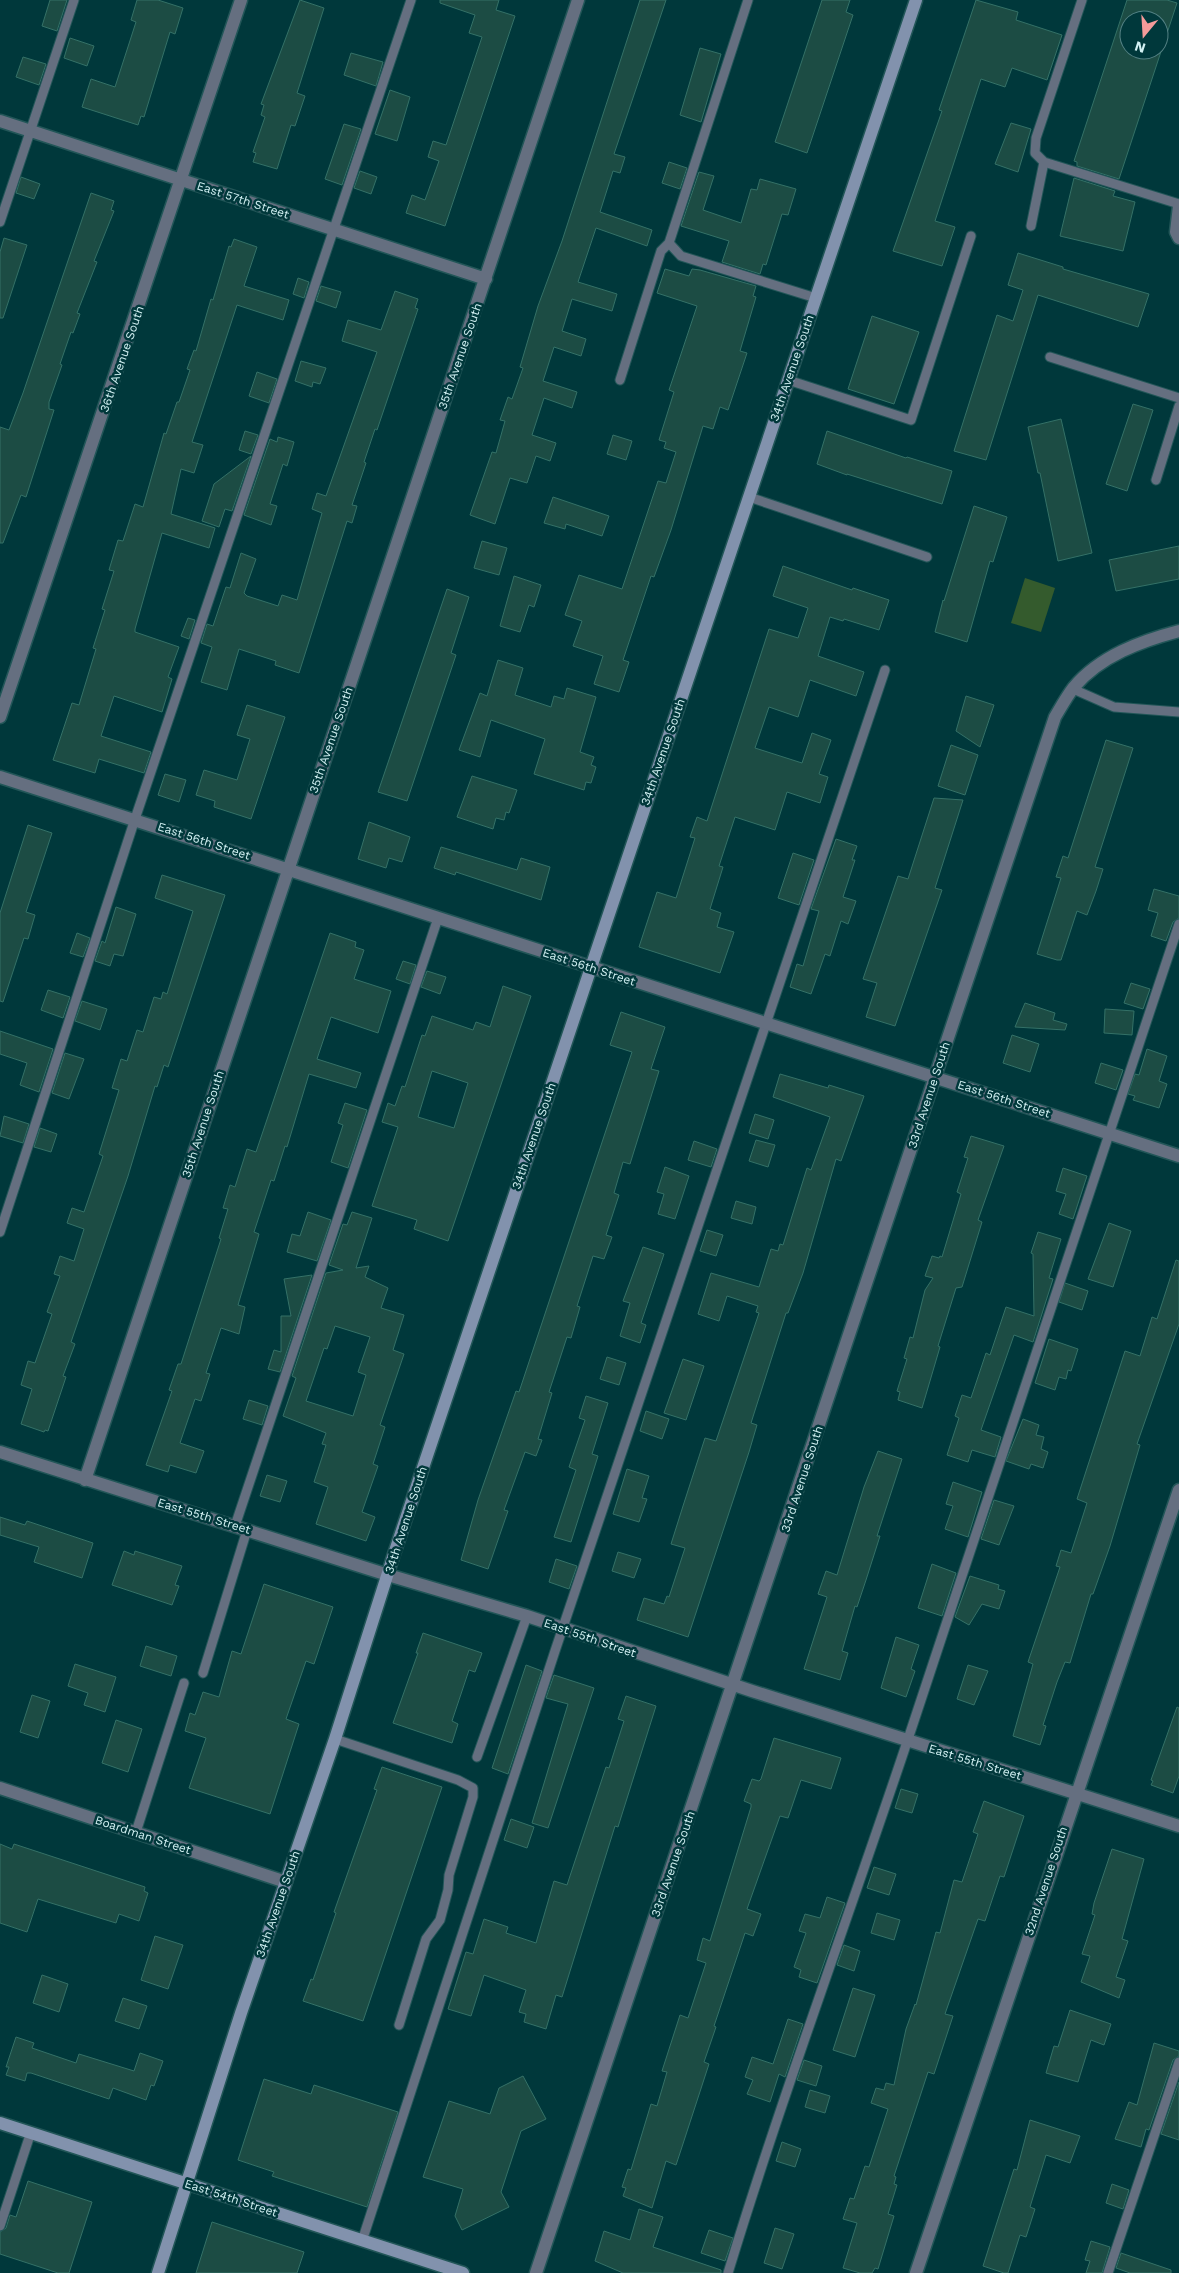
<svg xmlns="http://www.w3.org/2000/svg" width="1179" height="2273" viewBox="0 0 1179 2273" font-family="'Work Sans',sans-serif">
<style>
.green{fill:#345b2d}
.building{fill:#1c4c44;stroke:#347167;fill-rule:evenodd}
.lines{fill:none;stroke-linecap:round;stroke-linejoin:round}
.lane-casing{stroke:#225658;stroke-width:11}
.street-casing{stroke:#225658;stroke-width:15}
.secondary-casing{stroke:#225658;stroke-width:15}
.lane{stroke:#656f80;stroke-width:9}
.street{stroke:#656f80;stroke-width:12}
.secondary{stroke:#8292ad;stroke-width:12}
.labels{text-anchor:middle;stroke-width:5;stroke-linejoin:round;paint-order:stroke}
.street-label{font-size:12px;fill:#d2f1f3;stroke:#00383b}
</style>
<rect width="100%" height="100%" fill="#00383b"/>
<!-- green -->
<path class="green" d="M1025 578 1055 588 1041 632 1011 623Z"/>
<!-- building -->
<path class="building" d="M50 0H67L57 31 42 26Z
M137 0H158L183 8 175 34 170 32 144 117 141 116 138 125 82 107 91 79 115 87 136 22 131 20Z
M300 0 324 8 297 93 305 96 295 126 291 125 277 169 253 162 256 153 253 152 265 117 261 115 264 105 261 104Z
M440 0H499L496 10 515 16 445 226 406 213 412 195 425 200 439 161 428 157 433 141 446 145 482 37 469 33 475 15 440 3Z
M640 0H666L614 154 625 157 620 173 613 171 600 212 652 230 647 246 596 228 578 282 617 294 612 311 572 299 562 331 586 339 581 356 554 347 543 381 577 392 572 408 544 398 532 435 556 443 550 461 536 456 527 483 510 478 495 524 470 515 492 452 496 453 505 421 500 420 508 397 512 399 523 368 520 367 538 306 562 241Z
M822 0H850L846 12 853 15 807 153 775 142Z
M976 0 1018 12 1016 20 1062 35 1047 80 1012 68 1005 87 981 79 935 221 955 227 942 266 893 251 942 111 939 110Z
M1127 0H1167L1177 3 1119 179 1077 166V162L1074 161ZM1129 20H1159V50H1129Z
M70 38 94 46 87 66 64 58Z
M700 48 721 54 701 122 680 115Z
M351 53 383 62 376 86 344 75Z
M23 57 46 64 39 85 16 77Z
M390 90 410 97 397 141 375 134Z
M1011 123 1031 129 1018 172 995 164Z
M344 124 361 129 342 185 325 179Z
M669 162 687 168 680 189 662 183Z
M360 171 377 177 371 194 354 188Z
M699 172 714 176 703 210 741 223 751 189 757 190 760 179 796 189 788 215 782 214 766 265 763 264 760 274 722 262 729 241 681 226Z
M21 177 40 184 34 199 16 193Z
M1074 178 1115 191 1113 196 1135 202 1123 251 1060 236Z
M91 193 114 201 111 210 114 211 94 261 97 262 77 313 80 314 73 333 71 332 60 364 62 365 49 402V409L54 410 26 497 21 495 3 543H0V427L9 430 23 393Z
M4 238 27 245 3 318H0V252Z
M234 239 257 247 244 286 289 300 283 320 237 305 192 442 203 445 194 473 181 469 171 514 215 528 209 548 162 533 135 629V632L179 647 168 677 172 679 162 712 114 696 101 736 151 752 144 773 99 759 95 773 53 760 72 703 79 705 89 672 96 649 93 648 105 610 102 609 114 571 109 570 118 540 123 541 135 504 143 507 164 433 166 434 177 402H179L190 370 187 369 194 350 196 351 211 299 213 300 229 246 231 247Z
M1018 253 1063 267V269L1149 294 1138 327 1038 295 986 460 954 451 997 315 1013 321 1023 290 1008 285Z
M665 269 689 276 692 269 700 270 756 286 753 296 756 297 740 351 747 353 728 410 720 407 713 429 703 426 671 530 654 577 651 576 623 660 629 662 619 692 594 684 603 656 573 646 582 621 565 615 579 575 622 589 658 481 666 483 676 452 664 448 666 442 659 440 674 392 669 390 697 306 657 293Z
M298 278 309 282 304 298 293 294Z
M321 286 341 292 336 308 316 301Z
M395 291 418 299 415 308 418 309 377 430 375 429 364 462 366 463 352 505 357 506 352 523 347 521 299 673 275 665 276 661 239 649 227 690 201 682 212 647 201 643 207 624 213 626 226 587 230 588 241 553 256 559 244 593 247 596 278 606 282 595 297 600 322 513 312 509 317 493 326 496 377 352 342 341 348 320 381 330Z
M872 316 919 332 894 404 848 389Z
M301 361 326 368 320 384 313 382 312 387 295 381Z
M257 372 277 379 269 403 249 396Z
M1133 404 1153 410 1127 491 1106 484Z
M1061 419 1092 553 1058 561 1040 473H1038L1028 427Z
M245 431 258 435 251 454 239 450Z
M827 431 906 458 907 457 952 471 942 504 847 474V475L817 464Z
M613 435 632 441 626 460 607 454Z
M278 437 294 442 287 466 283 464 270 504 277 506 271 525 244 515 270 439 277 442Z
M251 456 232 511 225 509 219 527 202 521 214 484Z
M553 497 609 516 602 536 566 524 565 529 544 523Z
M974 506 1007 517 993 562 990 561 967 642 935 632 943 600 944 601Z
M482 541 507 548 499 575 474 568Z
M1179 546V579L1116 591 1109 560Z
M783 566 852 590 853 588 889 600 879 630 844 619 843 621 830 617 818 656 864 672 856 696 810 680 798 717 769 707 755 748 802 763 812 733 831 740 819 774 828 777 820 803 787 792 775 830 735 817 719 866 723 867 710 909 721 913 717 927 734 932 720 973 639 947 657 892 676 898 695 838 690 837 697 817 707 821 769 629 798 638 808 608 773 596Z
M514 576 541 585 534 607 529 605 520 632 500 626Z
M447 589 469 597 451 653 456 655 407 801 378 792Z
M188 618 195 620 189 639 181 636Z
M498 660 523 668 515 695 551 707 554 696 564 699 567 688 596 697 580 752 594 757 591 765 596 767 591 783 586 782 584 790 534 774 545 739 491 720 480 757 459 750 480 693 487 696Z
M966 696 994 705 980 747 956 731Z
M247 705 285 717 251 819 214 807 215 801 196 795 204 770 237 780 250 739 237 735Z
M1106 740 1133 748 1095 867 1103 869 1096 891 1087 915 1077 911 1061 960H1057L1037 954 1061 878 1056 877 1063 856 1068 858Z
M951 745 978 755 965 795 938 786Z
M165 774 186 780 179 802 158 795Z
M472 776 517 790 509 813 506 812 504 820 496 818 493 829 457 817Z
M934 798 963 800 935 888 942 890 895 1026 866 1017 877 983 863 979 898 876 908 879Z
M369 822 410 837 402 862 389 858 386 868 358 859Z
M28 825 52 833 26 912 35 915 28 939 24 938 3 1002 0 1001V913Z
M836 839 857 846 852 860H855L843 897 856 901 848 924 841 921 830 956 825 954 811 994 790 987 797 964 803 966 819 911 811 909Z
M441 847 517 870 521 858 550 867 541 900 456 872 455 875 434 868Z
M793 853 814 860 799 905 778 898Z
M162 875 225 895 168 1067 164 1065 157 1087 155 1086 128 1176 71 1342 75 1344 63 1376 66 1377 48 1431 45 1430 44 1432 21 1424 32 1389 21 1385 28 1361 35 1363 52 1314 47 1312 60 1276 54 1274 60 1256 74 1261 84 1229 67 1223 72 1208 84 1212 103 1156 99 1154 119 1090 112 1088 121 1059 127 1061 137 1030 143 1032 154 997 161 999 163 992 167 994 193 911 155 898Z
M1154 889 1179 896V918L1173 922 1166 941 1151 936 1158 913 1148 910Z
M116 907 136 914 123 956 114 954 110 966 95 961 102 941 105 943Z
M77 933 90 938 83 957 70 953Z
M330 933 356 942 355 947 364 950 354 979 391 991 378 1033 331 1017 317 1059 361 1073 356 1088 309 1074 287 1147 285 1146 274 1181 271 1180 254 1232 259 1234 238 1305 245 1307 239 1334 221 1328 206 1373 210 1374 201 1401 195 1399 180 1443 204 1451 196 1473 170 1465 168 1472 146 1465 172 1391 169 1390 178 1364H181L221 1239 219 1238 228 1209 223 1208 230 1185 235 1187 247 1149 256 1152Z
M403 961 416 965 410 984 396 979Z
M427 971 446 977 440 994 421 987Z
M1131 983 1150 989 1143 1009 1124 1003Z
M503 986 531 996 448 1241 414 1229 417 1220 372 1206 398 1127 382 1122 388 1103 395 1106 402 1086 405 1087 422 1035 425 1036 432 1016 473 1030 476 1022 490 1027ZM432 1071 468 1083 454 1128 418 1117Z
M48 990 70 997 63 1018 41 1010Z
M82 1001 107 1009 100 1030 75 1021Z
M1025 1003 1055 1013 1053 1020 1067 1024 1065 1030 1015 1027Z
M1105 1009 1134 1011 1132 1035 1104 1033Z
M621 1012 665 1027 651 1069 659 1071 630 1164 623 1162 614 1193 619 1195 606 1235 612 1237 604 1259 593 1256 577 1306 580 1307 571 1338 567 1337 549 1392 552 1393 538 1439 542 1440 536 1456 525 1452 504 1510 508 1511 488 1569 461 1560 478 1500 516 1391 519 1392 632 1052 610 1045Z
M0 1031 53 1049 39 1092 20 1085 27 1063 0 1054Z
M1012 1035 1039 1044 1030 1072 1003 1063Z
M1147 1049 1167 1056 1159 1081 1167 1084 1159 1108 1133 1100 1135 1096 1128 1094 1135 1074 1139 1075Z
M65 1053 84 1059 69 1099 52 1093Z
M1101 1063 1123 1070 1116 1090 1095 1083Z
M780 1074 828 1088 829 1085 864 1096 841 1161 836 1159 803 1273 788 1313H786L751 1423 757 1425 749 1452 688 1637 637 1620 644 1598 664 1604 667 1596 669 1597 685 1548 671 1544 683 1506 705 1438 716 1441 759 1313 756 1312 758 1306 727 1296 719 1321 698 1314 711 1273 759 1287 771 1249 778 1251 780 1244 783 1245 807 1168 811 1170 830 1117 773 1097Z
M345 1103 367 1110 348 1168 331 1162 343 1125 338 1123Z
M755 1114 774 1120 768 1139 749 1133Z
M4 1116 29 1124 23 1143 0 1136Z
M40 1128 57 1134 51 1152 34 1147Z
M971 1136 1004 1146 978 1220 982 1222 962 1287 956 1288 938 1346 940 1347 922 1408 898 1400 900 1392 897 1391 907 1359 904 1358 910 1337 913 1338 925 1290 933 1278 925 1276 932 1256 939 1258 940 1256 942 1257 961 1194 957 1192 968 1158 964 1157Z
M756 1140 775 1145 768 1167 749 1161Z
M694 1141 717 1149 711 1167 688 1160Z
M665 1167 689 1176 675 1219 658 1214 664 1194 657 1192Z
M1063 1168 1087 1176 1073 1219 1059 1214 1066 1194 1056 1191Z
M736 1201 756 1207 752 1224 731 1218Z
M308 1212 331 1220 317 1261 287 1252 292 1234 300 1236Z
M352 1212 372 1218 356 1268 369 1266 365 1277 388 1288 381 1308 404 1315 393 1350 404 1354 380 1425 385 1427 373 1464 378 1466 362 1512 375 1517 366 1541 316 1524 328 1487 314 1482 326 1445 322 1444 326 1433 283 1416 296 1378 292 1376 326 1273 343 1270 329 1265 343 1224 347 1225ZM335 1326 370 1337 358 1372 366 1375 353 1416 306 1401 324 1348 327 1349Z
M1109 1223 1131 1231 1113 1287 1088 1279Z
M707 1230 723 1235 716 1256 700 1251Z
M1038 1232 1061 1239 1049 1278 1053 1279 1033 1342 1014 1335 981 1430 1001 1437 995 1457 972 1450 968 1462 947 1455 959 1418 955 1416 962 1395 971 1398 986 1353 990 1355 1006 1307 1034 1316 1033 1254 1031 1253Z
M643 1247 664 1254 641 1323 646 1325 640 1343 620 1336 630 1303 623 1301Z
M1176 1260 1179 1261V1324L1137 1444 1140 1445 1110 1546 1093 1594H1091L1070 1663 1065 1662 1057 1682 1043 1725 1046 1726 1040 1745 1013 1736 1033 1664 1028 1662 1060 1567 1056 1566 1061 1550 1071 1553 1087 1503 1077 1499 1125 1351 1140 1356 1152 1317 1157 1319Z
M312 1275 280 1372 268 1369 274 1350 281 1352V1316H291L284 1279Z
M1065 1283 1088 1291 1082 1310 1059 1302Z
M1049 1339 1078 1349 1071 1371 1068 1370 1066 1379 1059 1377 1055 1390 1035 1383Z
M607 1357 626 1363 619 1385 600 1379Z
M683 1359 704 1366 686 1420 664 1413Z
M586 1396 608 1403 592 1454 598 1456 571 1542 554 1537 576 1470 569 1467 585 1420 579 1418Z
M249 1400 268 1406 262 1425 243 1419Z
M646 1411 669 1419 662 1439 640 1431Z
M1023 1419 1039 1425 1036 1435 1044 1437 1041 1449 1048 1452 1043 1468 1031 1464 1029 1469 1006 1461Z
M878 1451 902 1459 877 1536H880L866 1580 857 1607 855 1606 842 1651 848 1653 840 1680 804 1669 827 1597 818 1594 826 1571 837 1575 864 1487Z
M627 1469 649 1476 642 1498 647 1499 639 1522 613 1514Z
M267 1475 287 1481 280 1502 260 1496Z
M953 1482 982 1492 968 1537 945 1529 953 1506 946 1504Z
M994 1500 1014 1506 999 1545 981 1539Z
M0 1517 25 1525 27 1521 93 1543 82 1578 34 1562 39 1547 0 1535Z
M124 1551 134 1555 135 1551 182 1566 175 1585 179 1586 172 1605 112 1585Z
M618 1552 641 1559 634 1578 612 1571Z
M556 1559 577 1566 569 1589 549 1582Z
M932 1564 956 1573 942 1616 918 1608Z
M970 1576 999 1585 998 1589 1005 1591 999 1609 982 1604 969 1625 955 1617Z
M264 1584 333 1607 314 1664 306 1661 286 1719 299 1724 270 1814 189 1788 206 1738 185 1731 190 1713 195 1715 203 1692 219 1697 232 1651 241 1654Z
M423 1633 482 1653 475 1672 469 1670 452 1721 458 1724 452 1743 393 1723 418 1653H416Z
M896 1637 919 1645 911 1669 915 1671 906 1697 881 1688Z
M146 1646 177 1656 171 1676 140 1666Z
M75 1664 116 1677 105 1712 84 1705 88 1693 68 1686Z
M526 1665 542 1671 508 1774 492 1768Z
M968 1665 988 1671 974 1705 957 1699Z
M554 1675 594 1688 548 1828 532 1823 568 1704 546 1698Z
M32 1695 50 1701 38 1738 20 1732Z
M626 1696 656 1706 618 1827 615 1826 562 1997 556 1995 546 2029 524 2022 526 2014 519 2012 526 1990 484 1975 471 2016 448 2009 466 1952 473 1954 484 1919 508 1927 506 1933 536 1943 554 1881 567 1885 606 1767 609 1768 624 1721 618 1719Z
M1177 1707 1179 1708V1776L1173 1793 1151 1785 1153 1781 1151 1780Z
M116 1720 142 1729 128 1772 102 1763Z
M774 1738 841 1758 831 1789 801 1780 788 1818 780 1816 747 1909 761 1914 753 1936 745 1933 714 2026 716 2027 704 2062 709 2064 679 2156 676 2165 666 2161 652 2208 623 2196 626 2188 622 2187 628 2169 631 2170 651 2104 657 2106 667 2072 662 2071 680 2015 688 2018 706 1963 697 1960 703 1938 710 1941 751 1807V1804L744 1801 752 1779 759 1781 761 1779Z
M382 1767 442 1787 363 2021 303 2001 311 1979 313 1980 336 1913 334 1912 377 1790 374 1789Z
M901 1789 918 1794 912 1813 895 1808Z
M984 1801 1024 1816 1004 1877 1000 1876 985 1921 978 1919 945 2014 953 2016 934 2074 928 2072 894 2176 896 2177 894 2184 897 2185 888 2214 894 2216 878 2269 875 2268 872 2273H860L843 2268 857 2223 843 2219 850 2198 854 2199 865 2166 869 2167 888 2109 871 2103 876 2088 884 2090 886 2083 894 2085 906 2029 915 2004 916 2005 936 1932 940 1933 954 1880 962 1882 978 1834 973 1832Z
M511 1819 534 1827 527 1848 504 1840Z
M0 1844 12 1849 14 1844 145 1887 144 1891 148 1893 139 1921 119 1914 116 1923 38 1899 27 1932 0 1923Z
M1112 1849 1144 1859 1122 1939 1128 1941 1116 1977 1125 1980 1119 1998 1081 1982 1090 1956 1082 1954 1095 1915 1092 1914 1094 1903Z
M874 1867 896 1874 889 1895 867 1888Z
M827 1897 845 1903 817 1983 799 1977 801 1970 794 1967 806 1933 799 1931 805 1914 820 1918Z
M877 1913 900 1920 894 1940 871 1933Z
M155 1936 183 1945 168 1989 141 1980Z
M844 1945 860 1951 854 1971 837 1965Z
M42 1975 68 1984 59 2012 33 2003Z
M853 1988 875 1995 855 2057 833 2050Z
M123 1998 147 2006 139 2029 115 2021Z
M1070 2010 1111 2024 1104 2045 1091 2040 1078 2082 1046 2073 1054 2046 1058 2047Z
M788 2019 803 2024 785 2077 779 2074 770 2102 747 2094 753 2080 745 2077 752 2057 773 2064Z
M16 2037 34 2043 32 2048 76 2063 79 2054 134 2071 140 2053 163 2061 154 2086 151 2085 146 2100 113 2088 109 2099 31 2073H27L25 2081 6 2075 9 2067H6Z
M1154 2043 1179 2051V2056L1173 2060 1149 2130 1146 2129 1141 2147 1115 2139 1129 2102 1137 2105Z
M804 2060 822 2066 816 2086 797 2080Z
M523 2076 546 2119 521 2131 501 2192 509 2207 462 2230 455 2216 463 2189 423 2177 449 2101 490 2114 499 2088Z
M264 2079 311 2094 314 2085 398 2112 367 2207 272 2176 274 2172 238 2160Z
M1179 2082V2140L1161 2134Z
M810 2090 830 2096 825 2113 805 2107Z
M1030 2120 1080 2136 1070 2163 1046 2155 1030 2207 1035 2209 1026 2237 1020 2235 1008 2273H1004L983 2266 1014 2169 1017 2170Z
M782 2142 801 2149 795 2167 776 2161Z
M28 2181 92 2202 69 2273H58L0 2254V2232L6 2228 10 2215 16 2217Z
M1112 2184 1129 2190 1123 2209 1106 2203Z
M639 2209 663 2217 653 2247 721 2270V2273H623L595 2261 604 2231 630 2240Z
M212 2222 304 2252 297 2273H196Z
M775 2228 794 2234 782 2269 764 2263Z
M709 2230 733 2238 725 2261 701 2253Z
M1091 2241 1110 2247 1102 2273H1086L1090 2261 1085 2260Z
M1121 2253 1171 2270V2273H1130L1116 2268Z"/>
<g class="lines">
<!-- lane casing -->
<g class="lane-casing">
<path id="lane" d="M748 0 669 243 681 256 816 298
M1082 0 1036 138 1035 153 1044 162 1179 204
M0 222 74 0
M1031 226 1044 162
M1050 357 1179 398
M620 380 661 251 669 243
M788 380 911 420 971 236
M1156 480 1179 406
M749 497 927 557
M1073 689 1114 707 1179 712
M0 1232 135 819 411 0
M235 1526 438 918
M203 1673 247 1530
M335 1739 458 1780 473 1788V1797L449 1875 448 1890 440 1920 426 1939 399 2025
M477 1757 527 1616
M136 1832 184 1683
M0 2226 31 2132
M362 2241 555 1651 885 670
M728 2273C785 2086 854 1903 915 1718 1003 1453 1089 1187 1179 924
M1108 2273 1179 2062"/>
</g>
<!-- street casing -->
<g class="street-casing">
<path id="street" d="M0 121 486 279
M1179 206 1176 232 1179 238
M0 717 241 0
M0 777 1179 1156
M0 1452 388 1575 527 1616 752 1691 1179 1826
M85 1480 578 0
M0 1788 286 1882
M536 2273 1055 717C1061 707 1067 696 1074 687 1100 656 1141 641 1179 631
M916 2273 1179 1490"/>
</g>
<!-- secondary casing -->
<g class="secondary-casing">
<path id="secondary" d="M0 2123 463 2273
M158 2273 241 2013 335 1739 394 1554 916 0"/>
</g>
<!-- lane -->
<use href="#lane" class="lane"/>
<!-- street -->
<use href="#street" class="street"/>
<!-- secondary -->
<use href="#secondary" class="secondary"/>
</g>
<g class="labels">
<!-- street labels -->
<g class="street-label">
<text transform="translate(243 200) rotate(18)" y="4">East 57th Street</text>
<text transform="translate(460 356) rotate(-71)" y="4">35th Avenue South</text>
<text transform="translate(122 359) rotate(-71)" y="4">36th Avenue South</text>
<text transform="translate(792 368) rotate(-71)" y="4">34th Avenue South</text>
<text transform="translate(331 740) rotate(-71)" y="4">35th Avenue South</text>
<text transform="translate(663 752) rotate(-71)" y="4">34th Avenue South</text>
<text transform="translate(204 841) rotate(18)" y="4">East 56th Street</text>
<text transform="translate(589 967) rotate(18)" y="4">East 56th Street</text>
<text transform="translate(929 1095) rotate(-72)" y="4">33rd Avenue South</text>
<text transform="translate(1004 1099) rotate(18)" y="4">East 56th Street</text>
<text transform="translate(203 1124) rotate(-72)" y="4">35th Avenue South</text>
<text transform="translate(534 1136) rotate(-71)" y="4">34th Avenue South</text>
<text transform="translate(802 1479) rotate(-72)" y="4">33rd Avenue South</text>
<text transform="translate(204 1516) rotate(17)" y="4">East 55th Street</text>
<text transform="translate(406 1520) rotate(-72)" y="4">34th Avenue South</text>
<text transform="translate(590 1638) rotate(19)" y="4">East 55th Street</text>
<text transform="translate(975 1762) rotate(17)" y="4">East 55th Street</text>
<text transform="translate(143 1835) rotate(18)" y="4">Boardman Street</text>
<text transform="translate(673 1864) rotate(-71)" y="4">33rd Avenue South</text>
<text transform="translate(1046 1881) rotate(-72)" y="4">32nd Avenue South</text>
<text transform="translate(278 1904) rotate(-71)" y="4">34th Avenue South</text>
<text transform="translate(231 2198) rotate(18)" y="4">East 54th Street</text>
</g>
</g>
<!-- north arrow -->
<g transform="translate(1144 35) rotate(198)"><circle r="24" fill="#00383b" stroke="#548285"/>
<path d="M0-4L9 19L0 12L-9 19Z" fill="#f59b9a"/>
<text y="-8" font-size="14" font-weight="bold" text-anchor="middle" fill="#d2f1f3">N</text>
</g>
</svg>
